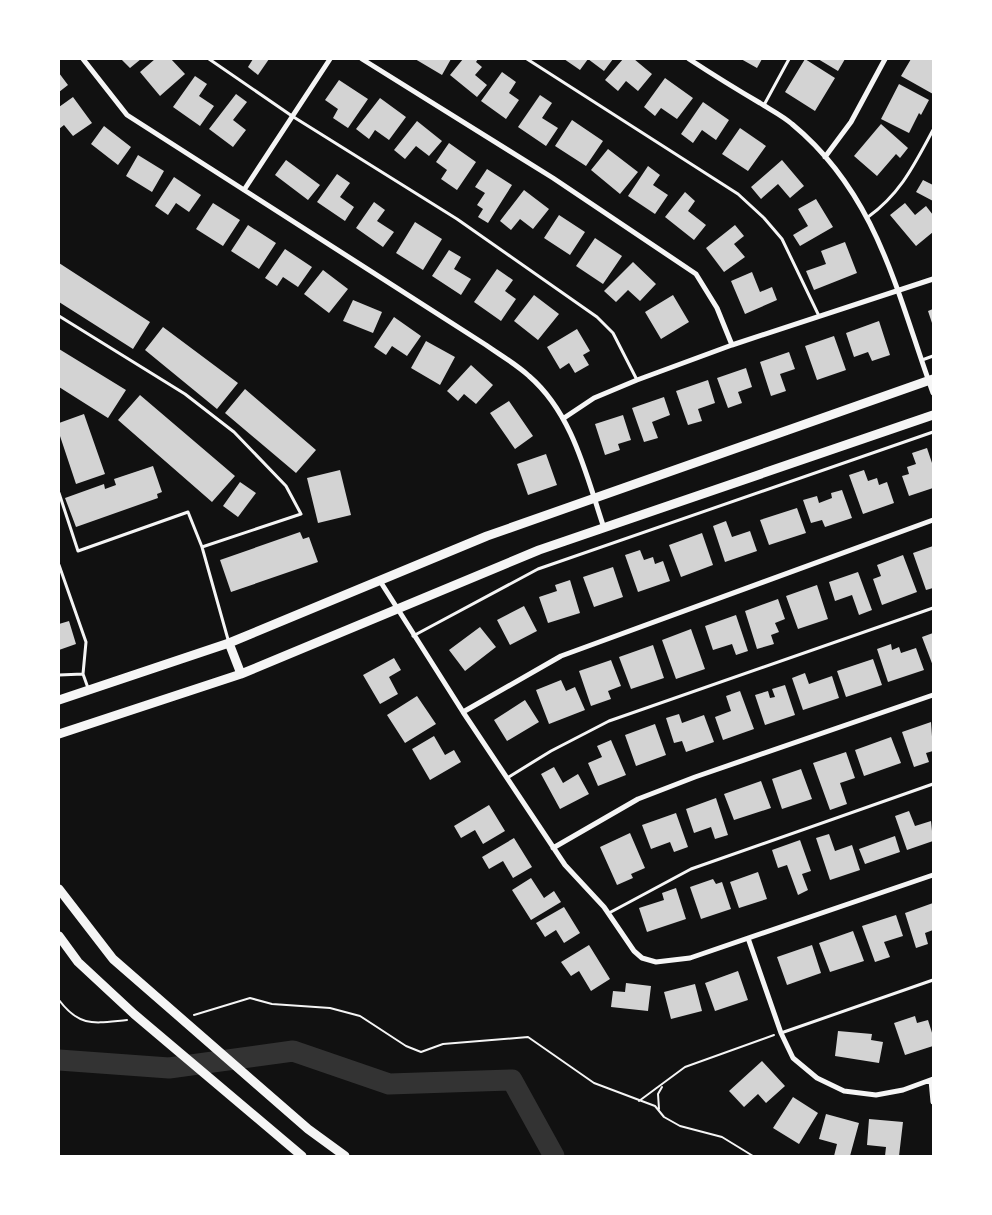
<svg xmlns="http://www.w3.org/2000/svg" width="992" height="1215" viewBox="0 0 992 1215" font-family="'Fira Sans Condensed',sans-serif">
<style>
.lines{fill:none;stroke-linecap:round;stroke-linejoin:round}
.river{stroke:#333;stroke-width:21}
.building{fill:#d3d3d3}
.path{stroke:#f5f5f5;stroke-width:2}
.service{stroke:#f5f5f5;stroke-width:3}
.minor{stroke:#f5f5f5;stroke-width:5}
.secondary{stroke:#f5f5f5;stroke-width:9}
</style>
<rect width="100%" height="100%" fill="#111"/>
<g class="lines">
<!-- river -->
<path class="river" d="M59 1060 169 1068 293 1051 389 1084 512 1080 554 1156"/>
</g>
<!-- building -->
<path class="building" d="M121 59H141L130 68Z
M155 59H171L185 74 160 96 140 72Z
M253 59H269L258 75 248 67Z
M415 59H451L442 75Z
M463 59H478L476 62 482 67 475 75 487 85 477 97 450 75Z
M564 59H613L604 71 588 59 580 70Z
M623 59H634L652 74 638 91 626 81 618 91 605 80Z
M741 59H762L757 68Z
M805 59 835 78 815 111 785 92Z
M818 59H845L838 71Z
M911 59H933V94L901 76Z
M502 72 516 82 509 93 519 100 506 119 481 101Z
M59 73 68 85 59 92Z
M195 76 207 84 199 96 214 106 200 126 173 107Z
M665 78 693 98 677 119 661 108 655 116 644 107Z
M339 80 368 99 348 128 333 118 338 109 325 100Z
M899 84 929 100 921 115 919 113 909 133 881 119Z
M236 94 247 102 233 120 246 130 233 147 209 129Z
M540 95 552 103 542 118 558 128 546 146 518 127Z
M73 97 92 123 73 136 64 125 59 129V107Z
M380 98 406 117 389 140 375 130 369 139 356 129Z
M703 102 729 120 716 140 702 130 693 143 681 134Z
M572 120 603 141 586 166 555 146Z
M417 121 442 141 429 156 416 146 405 159 394 150Z
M881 124 908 148 900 158 896 154 877 176 854 156Z
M104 126 131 147 118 165 91 144Z
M740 128 766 146 748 171 722 154Z
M449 143 476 162 457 190 441 179 447 170 436 162Z
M608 149 638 172 620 194 591 170Z
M138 155 164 171 152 192 126 176Z
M286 160 320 185 308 200 275 175Z
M782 160 804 186 790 198 778 184 761 199 751 187Z
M648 166 660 175 653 185 668 195 655 214 628 196Z
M487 169 512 185 488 223 478 217 483 209 477 205 485 193 475 187Z
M337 174 350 183 340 197 354 207 345 221 317 202Z
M174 177 201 195 189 212 176 203 168 215 155 206Z
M923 180 933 185V201L916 192Z
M524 190 549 209 533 229 520 219 511 230 500 221Z
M685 192 695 201 688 211 706 225 694 240 665 217Z
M816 199 833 227 800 246 793 235 808 226 798 209Z
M374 202 385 210 377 221 394 232 383 247 356 228Z
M213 203 240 220 223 246 196 229Z
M905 203 915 215 926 206 933 215V232L916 246 890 215Z
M559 215 585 232 570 255 544 238Z
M415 222 442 239 423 270 396 253Z
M248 225 276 243 259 269 231 251Z
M735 225 744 236 734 244 745 257 724 272 706 248Z
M595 238 622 256 603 284 576 266Z
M845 242 857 273 814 290 806 271 826 264 821 251Z
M285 249 312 267 298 287 283 277 277 286 265 278Z
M449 250 461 257 454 269 471 279 461 295 432 276Z
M633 262 656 284 640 301 628 290 616 302 604 291Z
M59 263 150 322 133 349 59 302Z
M497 269 513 280 505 291 516 299 501 321 474 302Z
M323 270 348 289 329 313 304 294Z
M752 272 760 292 772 287 777 300 745 314 731 281Z
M534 295 559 314 538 340 514 321Z
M673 295 689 322 661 339 645 312Z
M353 300 382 312 373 333 343 321Z
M933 309V326L928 311Z
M394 317 421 336 407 356 392 346 386 355 374 347Z
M879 321 890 355 872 361 868 352 854 357 846 333Z
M163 327 238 383 217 409 145 350Z
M577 329 590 351 583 355 589 365 575 373 569 363 560 369 547 347Z
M834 336 846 370 817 380 805 346Z
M426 341 455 357 440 385 411 368Z
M59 349 126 390 108 418 59 387Z
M789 352 795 369 780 374 786 391 771 396 760 362Z
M471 365 493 385 476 404 464 394 458 401 447 391Z
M746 368 752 387 738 392 742 403 728 408 717 378Z
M708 380 715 403 698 409 702 421 688 425 676 391Z
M245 389 316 450 296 473 225 413Z
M140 395 235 476 212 502 118 420Z
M664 397 670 415 652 422 658 438 644 442 632 408Z
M509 401 533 436 515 449 490 413Z
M84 414 105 474 76 484 59 433V423Z
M623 415 631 440 618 444 620 450 605 455 595 424Z
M927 448 933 466V488L909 496 902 476 909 474 907 467 916 464 912 453Z
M546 454 557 485 528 495 517 464Z
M153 466 162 492 157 494 158 498 76 527 65 498 104 484 105 489 116 485 114 479Z
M340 470 351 515 318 523 307 478Z
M864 470 868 481 877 478 879 485 887 482 894 503 863 514 849 475Z
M240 482 256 493 238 517 223 506Z
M842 490 852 518 825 527 822 520 811 523 803 500 817 496 819 503 832 498 831 493Z
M797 508 806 533 769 545 760 520Z
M726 521 732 537 750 531 757 551 725 562 713 526Z
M300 532 303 539 309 537 318 562 231 592 220 560Z
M702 533 713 565 681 577 669 545Z
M933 546V588L926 590 913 553Z
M640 550 644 560 653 557 655 564 663 561 670 581 638 592 625 555Z
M903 555 917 592 882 605 873 579 881 576 877 565Z
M613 567 623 597 594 607 583 577Z
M858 572 872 610 859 615 852 595 835 601 829 582Z
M570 580 580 613 548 623 539 597 557 591 555 585Z
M817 585 828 619 798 629 786 596Z
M778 599 785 619 775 623 779 632 771 635 774 644 757 649 745 611Z
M524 606 537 631 510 645 497 620Z
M736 615 748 651 736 655 732 644 713 650 705 626Z
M69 621 76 644 59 650V624Z
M480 627 496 647 465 671 449 650Z
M691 629 705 669 676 679 662 640Z
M933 633V666L922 637Z
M891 644 892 650 899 647 901 653 916 648 924 670 888 682 877 649Z
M653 645 664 678 631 689 619 657Z
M394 658 401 670 389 677 398 694 380 704 363 675Z
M873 659 882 685 846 697 837 671Z
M611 660 621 686 608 691 611 699 591 706 579 671Z
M805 673 809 684 832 676 839 698 803 710 792 678Z
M561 680 566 691 575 687 585 710 549 724 536 690Z
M785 685 795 715 765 725 755 695 768 691 770 698 775 697 772 689Z
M740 691 754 729 723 740 715 717 731 711 726 696Z
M417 696 436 724 405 743 387 715Z
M525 700 539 722 507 741 494 720Z
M679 714 682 723 704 715 714 742 686 752 682 741 674 743 666 718Z
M931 722 933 751 926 753 929 762 914 767 902 732Z
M655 724 666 755 636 766 625 735Z
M434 736 445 755 454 750 461 762 430 780 412 749Z
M891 737 901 763 864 776 855 750Z
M611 740 626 775 598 786 588 763 602 757 597 746Z
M846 752 855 778 840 783 847 804 830 810 813 763Z
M554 767 563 783 578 774 589 794 560 809 541 774Z
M801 769 812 799 782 809 772 779Z
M761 781 771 808 734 820 724 794Z
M716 798 728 835 715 839 711 827 694 833 686 809Z
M489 805 505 831 483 844 475 830 461 838 454 826Z
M909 811 915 826 931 821 933 841 907 850 895 816Z
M676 813 688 847 674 852 670 842 651 849 642 825Z
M630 833 645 868 631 874 633 878 617 885 600 847Z
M829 834 835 851 852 845 860 870 830 880 816 838Z
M895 836 900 852 865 864 859 849Z
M514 838 532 867 513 878 503 861 489 869 482 857Z
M800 840 811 871 802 874 808 890 798 895 787 865 778 868 772 850Z
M758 872 767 899 739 908 730 882Z
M531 878 544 898 554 891 561 902 531 920 512 890Z
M713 879 716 884 722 882 731 909 701 919 690 887Z
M676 888 686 919 647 932 639 908 664 900 662 893Z
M933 903V930L925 933 928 944 916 948 905 913Z
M564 907 580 933 564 943 556 930 545 937 536 923Z
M896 915 903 936 884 942 890 957 875 962 862 926Z
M853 931 864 961 830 972 819 943Z
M589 945 610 979 591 991 579 971 571 976 561 962Z
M812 945 821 973 787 985 777 957Z
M738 971 748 1000 715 1011 705 983Z
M626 983 651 986 648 1011 611 1007 613 991 625 992Z
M695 984 702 1011 671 1019 664 992Z
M915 1016 917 1023 928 1020 933 1036V1046L905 1055 894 1023Z
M838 1031 872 1034 871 1040 883 1042 879 1063 835 1056Z
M762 1061 785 1086 766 1103 758 1094 744 1107 729 1091Z
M793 1097 818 1113 799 1144 773 1128Z
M826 1114 859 1123 850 1156H834L837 1144 819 1139Z
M869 1119 903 1122 899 1156H885L886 1147 867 1145Z"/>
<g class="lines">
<!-- path -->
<path class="path" d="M59 1000C80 1028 95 1023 127 1020
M194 1015 250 998 272 1004 330 1008 360 1016 406 1046 421 1052 443 1044 528 1037 594 1083 655 1106 664 1117 680 1126 722 1137 753 1156
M639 1101 685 1067 774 1035
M659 1109 658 1094 662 1087"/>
<!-- service -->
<path class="service" d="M209 59 292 116 457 219 597 317 613 333 637 380
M527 59 738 194 764 218 782 239 819 316
M764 105 789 59
M868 217C901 193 914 165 933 130
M59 316 185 394 234 432 286 486 301 514 202 547
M922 360 933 356
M59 493 78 551 188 512 202 547 229 643
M59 565 86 642 83 674 88 688
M413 636 538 569 933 432
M59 675 83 674
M507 778 551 751 609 721 933 608
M609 913 691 869 933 784
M781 1033 933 980"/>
<!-- minor -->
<path class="minor" d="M83 59 127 115 486 345C500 355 516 364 529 376 573 414 586 475 604 528
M362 59 553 178 696 274 717 308 732 345
M689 59C712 74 736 89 760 103 771 110 783 116 792 124 878 195 897 294 933 393
M825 157 851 122 885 59
M244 190 330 59
M564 418 594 398 637 380 732 345 933 279
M380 581 463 712 565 865 604 907 634 951 642 958 656 962 690 958 933 875
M463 712 561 656 933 520
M553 848 638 799 695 777 933 695
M748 938 781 1033 793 1058 817 1078 844 1091 876 1095 903 1090 933 1079
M931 1080 933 1102"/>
<!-- secondary -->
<path class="secondary" d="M229 643 241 674
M59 700 229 643 487 536 933 379
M59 734 241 674 539 550 933 415
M59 889 113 959 308 1129 345 1156
M59 936 78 962 134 1014 302 1156"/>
</g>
<!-- border -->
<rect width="992" height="1215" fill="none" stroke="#ffffff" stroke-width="120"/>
</svg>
